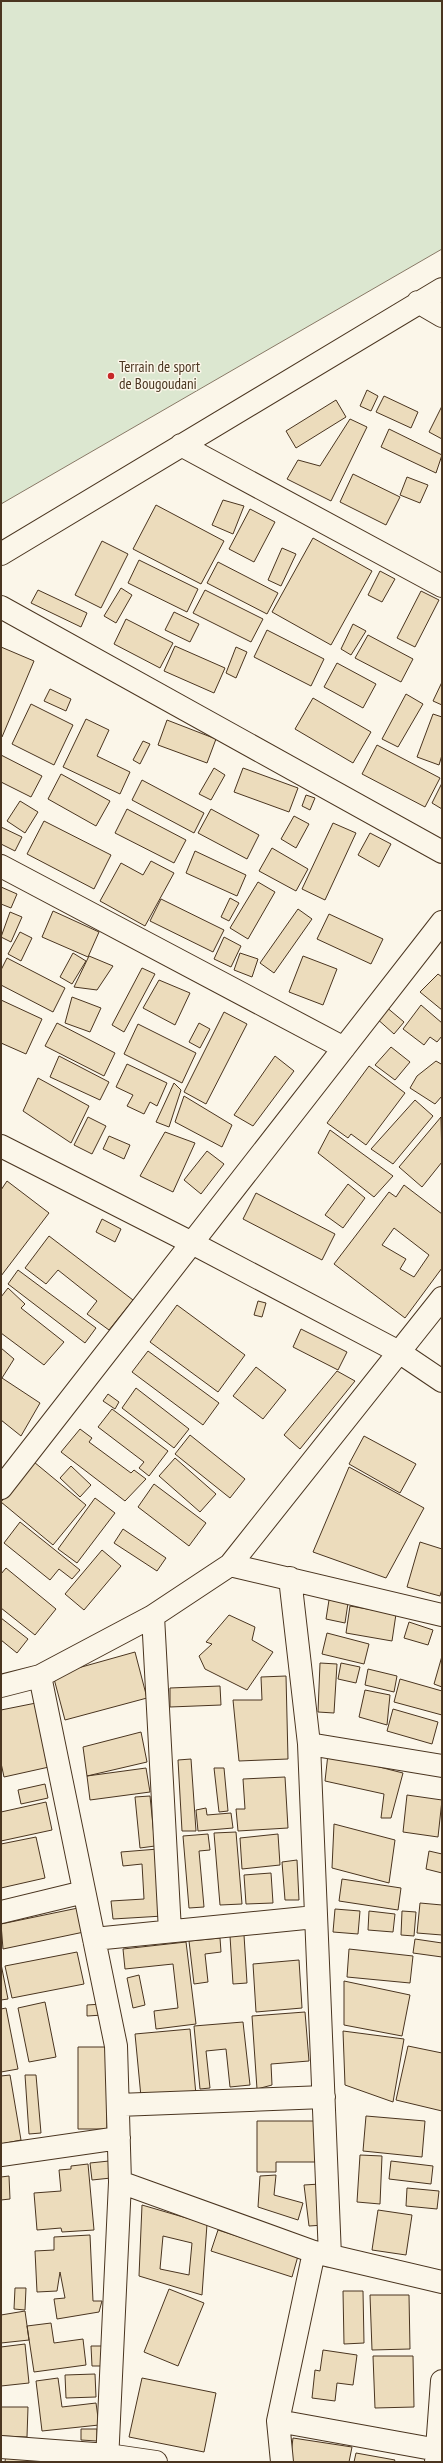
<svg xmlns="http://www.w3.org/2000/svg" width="443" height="2463" viewBox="0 0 443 2463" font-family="'PT Sans Narrow',sans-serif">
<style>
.green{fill:#dce7d0;stroke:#887966}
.building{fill:#ecdcbc;stroke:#4a3520;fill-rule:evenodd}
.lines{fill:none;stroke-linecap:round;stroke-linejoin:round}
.street-casing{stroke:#4a3520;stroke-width:24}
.street{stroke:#fbf6e9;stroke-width:22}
.poi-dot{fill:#c62828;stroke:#fbf6e9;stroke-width:1.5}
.labels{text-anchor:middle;stroke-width:3;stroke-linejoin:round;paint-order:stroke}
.poi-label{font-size:15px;fill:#4a3520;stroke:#fbf6e9;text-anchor:start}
</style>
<rect width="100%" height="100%" fill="#fbf6e9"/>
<!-- green -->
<path class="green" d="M1 1H442V249L1 504Z"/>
<!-- building -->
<path class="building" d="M367 390 378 396 371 411 360 406Z
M384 396 418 412 411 428 376 412Z
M336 400 346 417 296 448 286 431Z
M442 406V439L429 432Z
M350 419 367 427 331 501 287 479 298 460 320 466Z
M389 429 442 455 436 473 381 447Z
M353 474 400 497 386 525 340 502Z
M407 477 428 485 420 503 400 495Z
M223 500 244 506 233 534 212 525Z
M156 505 224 541 201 584 133 549Z
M250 509 275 522 254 562 229 549Z
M313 538 372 571 331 645 272 612Z
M102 541 128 554 101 608 75 595Z
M282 548 296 554 281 586 268 580Z
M139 560 198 589 187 612 128 583Z
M218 562 278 593 267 614 207 583Z
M380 571 395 579 382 602 368 595Z
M121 588 132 595 116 623 104 616Z
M38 590 87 613 81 627 31 603Z
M205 590 263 619 251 642 193 613Z
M421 591 439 600 415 647 397 638Z
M174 612 199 624 190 642 165 630Z
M126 619 173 643 160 668 114 644Z
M353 624 366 631 351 655 341 649Z
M267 630 324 659 311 686 254 657Z
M368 635 413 659 401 682 355 658Z
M175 646 225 668 214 693 164 671Z
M1 647 34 661 2 737H1Z
M236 647 247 652 236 678 226 673Z
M337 663 376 684 363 708 324 687Z
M442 682V705L433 701Z
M50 689 71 699 66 711 44 701Z
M406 694 423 704 398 747 382 739Z
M313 698 371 732 353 763 295 729Z
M31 704 73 725 54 765 12 744Z
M433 714 442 717V755L439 765 417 757Z
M86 719 109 730 97 756 130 772 120 794 63 767Z
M167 720 216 739 207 763 158 745Z
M143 741 150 744 140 764 133 760Z
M377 745 440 778 425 807 362 774Z
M1 755 42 776 31 797 1 782Z
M214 768 225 775 211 800 199 794Z
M243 768 298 788 289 812 234 792Z
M61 774 110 801 96 826 48 799Z
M142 780 204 813 194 833 132 800Z
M442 783V809L432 803Z
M306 795 315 798 310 810 302 806Z
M20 801 38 812 25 833 7 821Z
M127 809 186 840 174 863 115 833Z
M211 809 259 835 247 859 198 833Z
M294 816 309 824 296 848 281 839Z
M44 821 111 855 94 889 27 854Z
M333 823 356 833 325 900 302 889Z
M1 827 22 837 15 851 1 844Z
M370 833 391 844 379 867 358 855Z
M272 848 308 869 296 891 259 871Z
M195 851 246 875 237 896 186 873Z
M151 861 174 873 145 926 100 901 121 863 143 875Z
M258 882 275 892 248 939 230 928Z
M1 887 17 894 11 908 1 904Z
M230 898 239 903 229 921 221 917Z
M161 899 224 930 213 952 150 921Z
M298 909 312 919 274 973 260 963Z
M53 911 99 932 88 957 42 937Z
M10 912 22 917 11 942 1 937Z
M329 914 383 939 371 964 317 939Z
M20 932 32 938 21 961 8 954Z
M224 937 241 946 231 967 214 959Z
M73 953 86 961 72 984 60 977Z
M240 953 258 959 252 977 234 970Z
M89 956 113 966 97 990 74 987Z
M303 956 337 969 323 1005 289 992Z
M7 958 65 988 53 1012 1 985V970Z
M142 968 155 974 124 1032 112 1025Z
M438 974 442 977V1010L420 992Z
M159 980 190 993 175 1025 143 1008Z
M72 997 101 1008 90 1032 65 1023Z
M1 1000 42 1019 26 1054 1 1043Z
M421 1005 442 1023V1036L437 1042 430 1037 424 1045 403 1029Z
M385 1006 404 1022 394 1034 375 1017Z
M224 1012 247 1024 206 1104 184 1092Z
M57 1023 115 1053 104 1076 45 1046Z
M199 1023 210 1029 200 1048 189 1042Z
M138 1024 196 1053 182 1083 124 1054Z
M391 1047 410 1062 395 1080 375 1065Z
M59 1056 109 1082 100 1100 50 1077Z
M275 1056 294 1071 253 1126 234 1115Z
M436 1061 441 1064 442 1062V1096L435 1104 410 1088 417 1076Z
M127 1064 167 1083 157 1106 150 1102 144 1114 127 1106 133 1095 116 1087Z
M369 1066 405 1093 366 1145 351 1134 348 1138 327 1123Z
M38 1078 89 1106 71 1143 23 1111Z
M174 1083 181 1090 169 1127 156 1122Z
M184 1096 232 1125 222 1147 175 1122Z
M415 1100 433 1116 393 1164 371 1149Z
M88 1117 106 1126 92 1154 74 1145Z
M441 1117 442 1162 422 1187 399 1167Z
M330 1130 393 1176 374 1197 318 1153Z
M165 1132 195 1143 173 1192 140 1176Z
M109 1136 130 1145 124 1159 103 1149Z
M207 1151 224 1164 201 1194 184 1180Z
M7 1181 49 1213 1 1276V1190Z
M348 1184 365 1198 343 1228 325 1215Z
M404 1185 442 1214V1268L405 1318 334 1264 389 1192 396 1197ZM394 1228 429 1255 414 1277 400 1269 406 1259 382 1245Z
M256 1193 335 1234 322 1260 243 1219Z
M102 1219 121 1229 115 1242 96 1232Z
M49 1236 133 1300 109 1330 87 1314 97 1301 58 1270 46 1284 25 1268Z
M18 1270 96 1328 85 1343 8 1284Z
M8 1288 25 1304 21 1308 64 1342 44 1365 1 1333V1297Z
M258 1301 266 1303 262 1317 254 1315Z
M177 1305 245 1355 218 1392 150 1342Z
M301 1329 347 1352 338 1370 293 1347Z
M1 1348 14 1359 2 1378 40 1403 21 1436 1 1420Z
M148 1351 219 1403 203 1425 132 1372Z
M256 1367 286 1390 263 1419 233 1396Z
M337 1371 355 1381 300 1449 284 1435Z
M136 1388 189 1429 174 1448 122 1408Z
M108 1394 119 1402 115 1409 103 1401Z
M112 1409 168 1451 149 1476 139 1468 144 1462 98 1427Z
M80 1429 92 1438 89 1442 131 1473 134 1470 146 1479 125 1501 61 1452Z
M190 1435 245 1479 230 1498 175 1454Z
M364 1436 416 1464 400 1493 349 1464Z
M175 1458 216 1494 200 1512 159 1476Z
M34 1462 86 1505 53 1545 1 1502Z
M71 1466 91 1485 80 1497 60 1478Z
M349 1467 424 1508 386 1578 313 1552Z
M154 1484 206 1523 189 1546 138 1507Z
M95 1498 115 1513 77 1563 58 1549Z
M20 1522 80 1570 72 1579 59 1569 50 1580 4 1543Z
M123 1529 166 1558 157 1571 114 1543Z
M420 1542 442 1549V1589L440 1596 407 1587Z
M102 1550 121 1566 84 1610 65 1594Z
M6 1568 56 1609 35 1635 1 1608V1574Z
M329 1600 348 1603 345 1623 326 1619Z
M350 1606 396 1614 392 1641 346 1633Z
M229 1615 255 1627 252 1640 273 1652 247 1690 205 1669 199 1656 212 1644 206 1642Z
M1 1618 28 1639 17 1653 1 1640Z
M409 1622 433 1630 428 1645 404 1638Z
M327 1633 369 1644 364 1664 322 1654Z
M135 1652 147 1698 65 1720 53 1675Z
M442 1656V1687L434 1684Z
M320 1663 337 1664 334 1713 318 1712Z
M341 1663 360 1667 356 1683 338 1679Z
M368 1669 397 1676 394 1692 365 1685Z
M286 1676 288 1759 239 1761 233 1700H262L261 1677Z
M400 1679 442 1691V1715L394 1702Z
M220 1686 221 1705 170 1707V1688Z
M365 1690 390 1695 387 1725 359 1717Z
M36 1703 49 1767 4 1777 1 1763V1710Z
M393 1709 438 1722 432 1744 387 1731Z
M141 1732 147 1762 87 1776 83 1747Z
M328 1754 403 1773 391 1818H381L384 1794 325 1781Z
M191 1759 196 1831H182L178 1760Z
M146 1768 150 1792 90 1800 87 1776Z
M214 1768H224L228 1811 219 1812Z
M285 1777 288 1828 238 1831 236 1809H245L243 1779Z
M45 1784 48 1798 21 1804 18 1790Z
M407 1795 442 1800 438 1837 403 1832Z
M150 1796 155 1846 140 1848 135 1797Z
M46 1802 52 1830 1 1841V1812Z
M206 1808 207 1815 231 1813 233 1828 198 1831 196 1810Z
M334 1824 395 1840 389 1883 332 1868Z
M236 1832 242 1904 220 1905 214 1833Z
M208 1834 210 1850 199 1851 204 1907 189 1908 183 1836Z
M278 1834 280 1865 242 1869 240 1838Z
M36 1837 45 1878 1 1888V1844Z
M158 1849 163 1916 113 1919 111 1901 144 1899 142 1864 123 1866 121 1852Z
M429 1851 442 1854V1873L426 1869Z
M297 1860 299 1900H285L282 1862Z
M271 1873 273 1903 246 1904 244 1875Z
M342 1879 401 1888 398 1910 339 1901Z
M420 1903 442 1905V1935L417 1933Z
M78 1908 84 1932 3 1949 1 1924Z
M335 1909 360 1911 358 1934 333 1932Z
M369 1911 395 1914 393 1932 368 1930Z
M402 1911 416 1912 414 1936 401 1935Z
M244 1935 247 1983 233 1984 230 1936Z
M220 1938 221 1952 205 1954 208 1982 194 1984 189 1941Z
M415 1939 442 1943V1957L413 1953Z
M186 1942 196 2024 156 2029 154 2011 178 2008 173 1964 125 1969 123 1949Z
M349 1949 413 1956 410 1983 347 1977Z
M77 1952 84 1984 12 1998 5 1966Z
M299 1960 302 2008 256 2012 253 1964Z
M1 1964 8 1999 1 2000Z
M139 1975 145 2005 133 2008 127 1978Z
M344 1981 410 1995 402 2036 344 2025Z
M45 2002 56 2057 29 2062 18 2008Z
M102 2004 103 2015 87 2016V2005Z
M6 2008 18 2069 1 2072V2009Z
M305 2012 309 2061 271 2064 272 2085 257 2089 252 2016Z
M243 2022 250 2085 230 2087 226 2049 206 2051 210 2088 200 2089 194 2026Z
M190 2029 196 2095 141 2097 135 2034Z
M343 2031 404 2039 393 2102 345 2085Z
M408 2046 442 2053V2111L396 2100Z
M78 2047H107V2129H78Z
M10 2075 21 2140 1 2144V2076Z
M25 2075H36L41 2133 29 2134Z
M366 2116 425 2121 422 2157 363 2151Z
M257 2121H315V2162H276V2172H257Z
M360 2155 382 2156 380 2204 357 2202Z
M109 2161 111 2178 92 2180 90 2163Z
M391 2161 433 2166 431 2184 389 2179Z
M88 2164 94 2230 62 2232 61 2228 37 2230 34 2193 61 2191 59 2170 71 2169V2166Z
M276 2175 274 2195 303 2203 298 2220 258 2207 260 2176Z
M9 2176 10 2199 1 2200V2177Z
M320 2184 324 2225 309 2226 304 2185Z
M407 2188 439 2191 437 2209 406 2206Z
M142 2205 207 2224 202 2295 139 2276ZM163 2236 192 2243 189 2275 160 2269Z
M378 2210 412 2215 406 2255 372 2250Z
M218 2230 298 2256 292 2277 211 2251Z
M90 2235 93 2301H102L99 2312 57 2319 54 2299 65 2298 60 2272 57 2291 37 2292 35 2251 54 2250V2237Z
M15 2288H26L25 2310 14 2309Z
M169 2289 204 2303 178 2366 144 2352Z
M343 2291H363L364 2343 344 2344Z
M370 2295H409L410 2349 372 2350Z
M25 2311 29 2340 1 2343V2315Z
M51 2323 54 2343 83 2339 86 2365 34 2372 27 2326Z
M25 2344 29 2383 1 2386V2347Z
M91 2346H102L103 2366H92Z
M323 2350 357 2355 353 2385 337 2383 335 2401 312 2398 315 2370 320 2371Z
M373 2356H413L414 2407 375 2408Z
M95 2374 96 2397 66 2398 65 2375Z
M58 2378 62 2407 96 2403 99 2425 42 2431 36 2381Z
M142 2378 216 2393 204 2452 129 2437Z
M1 2407H28L27 2437 1 2436Z
M81 2429H97V2441L81 2440Z
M293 2438 352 2447 349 2462H290Z
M6 2453 39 2455 38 2462H5Z
M356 2453 395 2460 394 2462H354Z"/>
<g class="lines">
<!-- street casing -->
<g class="street-casing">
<path id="street" d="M418 302 442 316
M181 445 442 586
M1 554 442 289
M1 607 442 852
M1 866 344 1048
M1 1146 192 1243 399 1352 442 1381
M1 1488 442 922
M230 1565 442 1615
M290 1578 309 1744 330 2256
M153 1616 170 1931
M40 1676 116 2046 120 2182 107 2462
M1 1686 40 1676 153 1616 230 1565 442 1298
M309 1744 442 1766
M1 1912 84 1892
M94 1939 315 1917
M118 2105 324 2097
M1 2155 119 2138
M120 2182 314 2252 442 2282
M278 2421 438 2450
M1 2447 108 2455 156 2462
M282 2462 278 2421 314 2252
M436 2462 442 2381"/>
</g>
<!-- street -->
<use href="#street" class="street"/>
</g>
<!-- markers -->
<circle class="poi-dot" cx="111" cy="376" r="4"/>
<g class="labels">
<!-- poi labels -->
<g class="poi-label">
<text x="119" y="372">Terrain de sport<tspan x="119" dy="17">de Bougoudani</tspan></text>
</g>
</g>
<!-- border -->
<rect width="443" height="2463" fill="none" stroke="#4a3520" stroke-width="4"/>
</svg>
